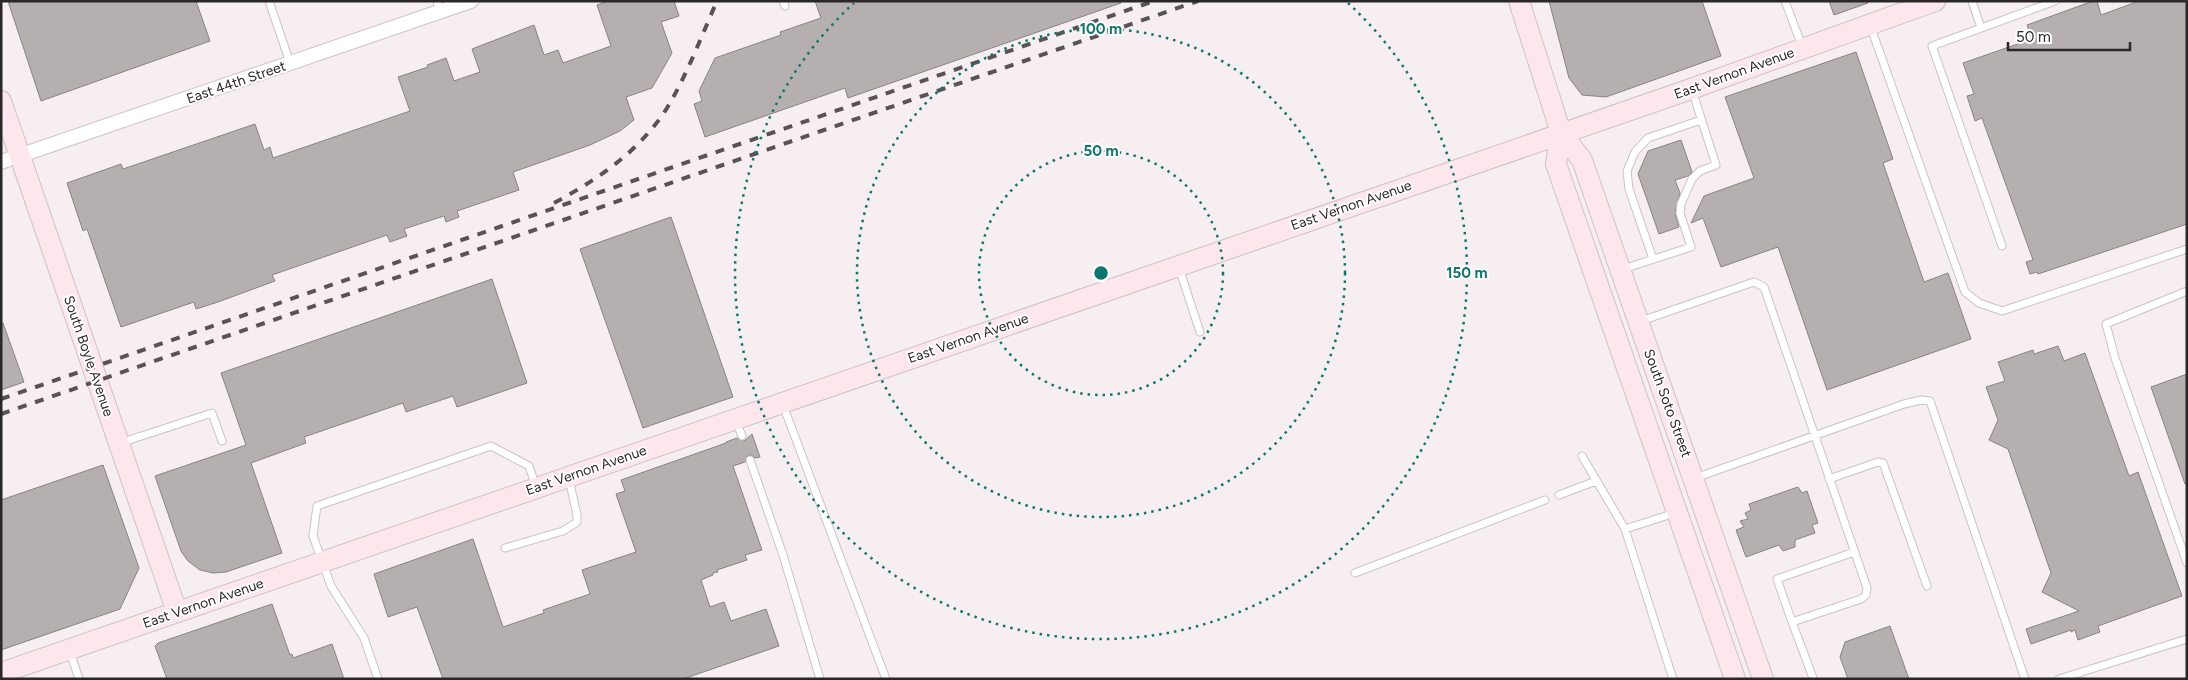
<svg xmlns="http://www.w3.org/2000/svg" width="2188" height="680" viewBox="0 0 2188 680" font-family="Figtree,sans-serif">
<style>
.building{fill:#b6afb0;stroke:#8a8385}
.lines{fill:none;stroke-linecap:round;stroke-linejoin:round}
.lane-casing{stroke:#cbc3c5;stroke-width:9}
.street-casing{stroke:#cbc3c5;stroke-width:16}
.secondary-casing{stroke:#cbc3c5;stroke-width:22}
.lane{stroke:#fff;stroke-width:7}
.street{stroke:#fff;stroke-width:14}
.secondary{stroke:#fde6ec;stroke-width:20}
.rail{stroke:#585455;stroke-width:4;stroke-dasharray:9 9;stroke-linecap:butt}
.ring{fill:none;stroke:#0f766e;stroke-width:2.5;stroke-dasharray:2.5 5}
.labels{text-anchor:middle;stroke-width:4;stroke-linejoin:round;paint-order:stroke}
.street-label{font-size:14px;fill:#2a2728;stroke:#fffdfd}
.centre{fill:#0f766e;stroke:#fffdfd;stroke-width:2.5}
.ring-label{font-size:15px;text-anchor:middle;font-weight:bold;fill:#0f766e;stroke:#fffdfd;stroke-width:4;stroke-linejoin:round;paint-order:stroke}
</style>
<rect width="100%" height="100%" fill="#f6eef0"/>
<!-- building -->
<path class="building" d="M8 1H196L210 41 41 101Z
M608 1H674L679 16 661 22 672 53 652 88 626 97 634 120 620 131 590 145 513 172 519 190 457 211 459 217 446 222 444 216 404 229 407 236 390 242 387 235 272 275 275 281 218 302 196 309 194 302 121 327 87 229 83 231 67 183 121 164 123 169 255 124 264 150 270 147 273 158 410 111 398 77 428 67 427 65 446 58 454 81 480 72 472 49 534 25 544 55 558 50 563 63 611 46 597 5Z
M815 1H1120L1121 3 848 98 845 88 705 137 694 104 702 101 699 91 715 58 781 35 780 32 821 18Z
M1549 1H1702L1721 56 1606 97 1582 95 1569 78Z
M1829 1H1868V3L1834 15Z
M2093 1H2097L2101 15 2139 1H2187V224L2038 274 2037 272 2030 274 2026 262 2033 260 1982 118 1975 121 1967 96 1974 94 1963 63 2032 39 2027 25Z
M1856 52 1893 159 1883 163 1924 282 1948 273 1971 339 1827 390 1778 247 1721 267 1703 218 1691 223 1704 196 1754 178 1725 97Z
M1681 140 1692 172 1688 176 1675 180 1680 193 1675 213 1679 227 1659 234 1638 174 1648 151Z
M671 217 733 397 643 428 580 249Z
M492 279 527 383 457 407 453 396 406 412 403 403 304 437 306 443 251 463 282 553 226 572 213 573 200 570 188 561 181 551 155 476 246 445 221 373Z
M3 323 24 382 1 390V324Z
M2058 346 2064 361 2085 353 2129 476 2138 472 2182 596 2098 626 2100 632 2078 640 2075 630 2071 632V630L2031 644 2026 629 2079 611 2042 592 2051 573 2008 449 1989 440 1998 420 1986 387 2005 381 1998 362 2033 350 2034 354Z
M2187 374V484H2185L2151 387Z
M752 434 760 457 755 458 751 455H748L745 462 733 466 762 550 745 555 747 560 717 570 718 572 713 573V575L701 580 710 607 724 602 731 621 766 609 779 646 683 679H443L417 607 388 617 374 574 473 539 503 627 544 613 543 610 590 594 582 570 636 552 616 494 625 491 621 480 726 443V442L737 438 744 441Z
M103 465 139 568 120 609 1 650V500Z
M1798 487 1802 493 1807 491 1818 523 1812 525 1815 533 1795 540V547L1783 551 1779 545 1746 557 1736 530 1744 527 1740 521 1748 519 1745 513 1751 510 1749 504Z
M272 604 290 655 292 654 293 658 332 644 344 679H167L155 646 158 643Z
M1890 626 1909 679H1848L1840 657 1845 642Z"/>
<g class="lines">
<!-- lane casing -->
<g class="lane-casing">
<path id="lane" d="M269 1 290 63
M437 1 440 12
M783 1 785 6
M1785 1 1802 46
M1972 1 1981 28
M1870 25 1965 292 1979 303 2002 311 2187 249
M2002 246 1932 46 2055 1
M1653 259 1629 189 1627 171 1635 152 1648 138 1701 120
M1179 268 1200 332
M1623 269 1691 247 1680 213 1681 204 1692 179 1700 171 1716 165 1692 90
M2187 291 2106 324 2115 358 2187 563
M1641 321 1754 282 1764 287 1867 588 1866 595 1861 599 1792 622 1813 678
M783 405 886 679
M736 421 742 436
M120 443 212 413 222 441
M1582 456 1625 529 1673 679
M750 460 783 555 820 679
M1695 478 1904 404 1921 400 1930 401 2025 679
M1829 479 1878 462 1883 463 1927 586
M1559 495 1596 481
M1625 529 1675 513
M505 548 563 531 577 522V515L569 479
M1355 573 1545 500
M1792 622 1777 579 1854 552
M70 652 79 679
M378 679 364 638 331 586 313 536 317 506 491 446 529 466 536 487
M2059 679 2187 639"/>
</g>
<!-- street casing -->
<g class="street-casing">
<path id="street" d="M1 162 471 1"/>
</g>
<!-- secondary casing -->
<g class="secondary-casing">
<path id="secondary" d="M1519 1 1561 133 1582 160 1763 679
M1 101 177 612
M1561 133 1556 164 1735 679
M1 673 1691 89 1935 1"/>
</g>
<!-- lane -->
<use href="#lane" class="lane"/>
<!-- street -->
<use href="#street" class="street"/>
<!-- secondary -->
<use href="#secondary" class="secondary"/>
<!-- rail -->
<path class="rail" d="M554 203C598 179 639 152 667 108 687 75 701 37 717 1
M1 399 1154 1
M1 414 1198 1"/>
</g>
<!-- distance rings -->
<g class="ring">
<circle cx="1101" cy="273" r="122"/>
<circle cx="1101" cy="273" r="244"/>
<path d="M1348 3A366 366 0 1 1 854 3"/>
</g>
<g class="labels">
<!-- street labels -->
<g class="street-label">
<text transform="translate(1734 73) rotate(-20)" y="5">East Vernon Avenue</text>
<text transform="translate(236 82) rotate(-19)" y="5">East 44th Street</text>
<text transform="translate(1351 205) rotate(-19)" y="5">East Vernon Avenue</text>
<text transform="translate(968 338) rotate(-19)" y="5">East Vernon Avenue</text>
<text transform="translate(89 356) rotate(71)" y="5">South Boyle Avenue</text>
<text transform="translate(1668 403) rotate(70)" y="5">South Soto Street</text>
<text transform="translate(586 470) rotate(-19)" y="5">East Vernon Avenue</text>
<text transform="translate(203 603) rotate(-19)" y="5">East Vernon Avenue</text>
</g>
</g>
<circle cx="1101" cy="273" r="8" class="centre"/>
<g class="ring-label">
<text x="1101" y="34">100 m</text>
<text x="1101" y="156">50 m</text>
<text x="1467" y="278">150 m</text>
</g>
<!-- border -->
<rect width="2188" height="680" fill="none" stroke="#2a2728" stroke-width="5"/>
<!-- scale -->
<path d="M2008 42v8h122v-8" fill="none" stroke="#2a2728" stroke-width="2.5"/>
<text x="2016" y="42" font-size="15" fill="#2a2728" stroke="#fffdfd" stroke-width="4" paint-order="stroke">50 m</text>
</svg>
